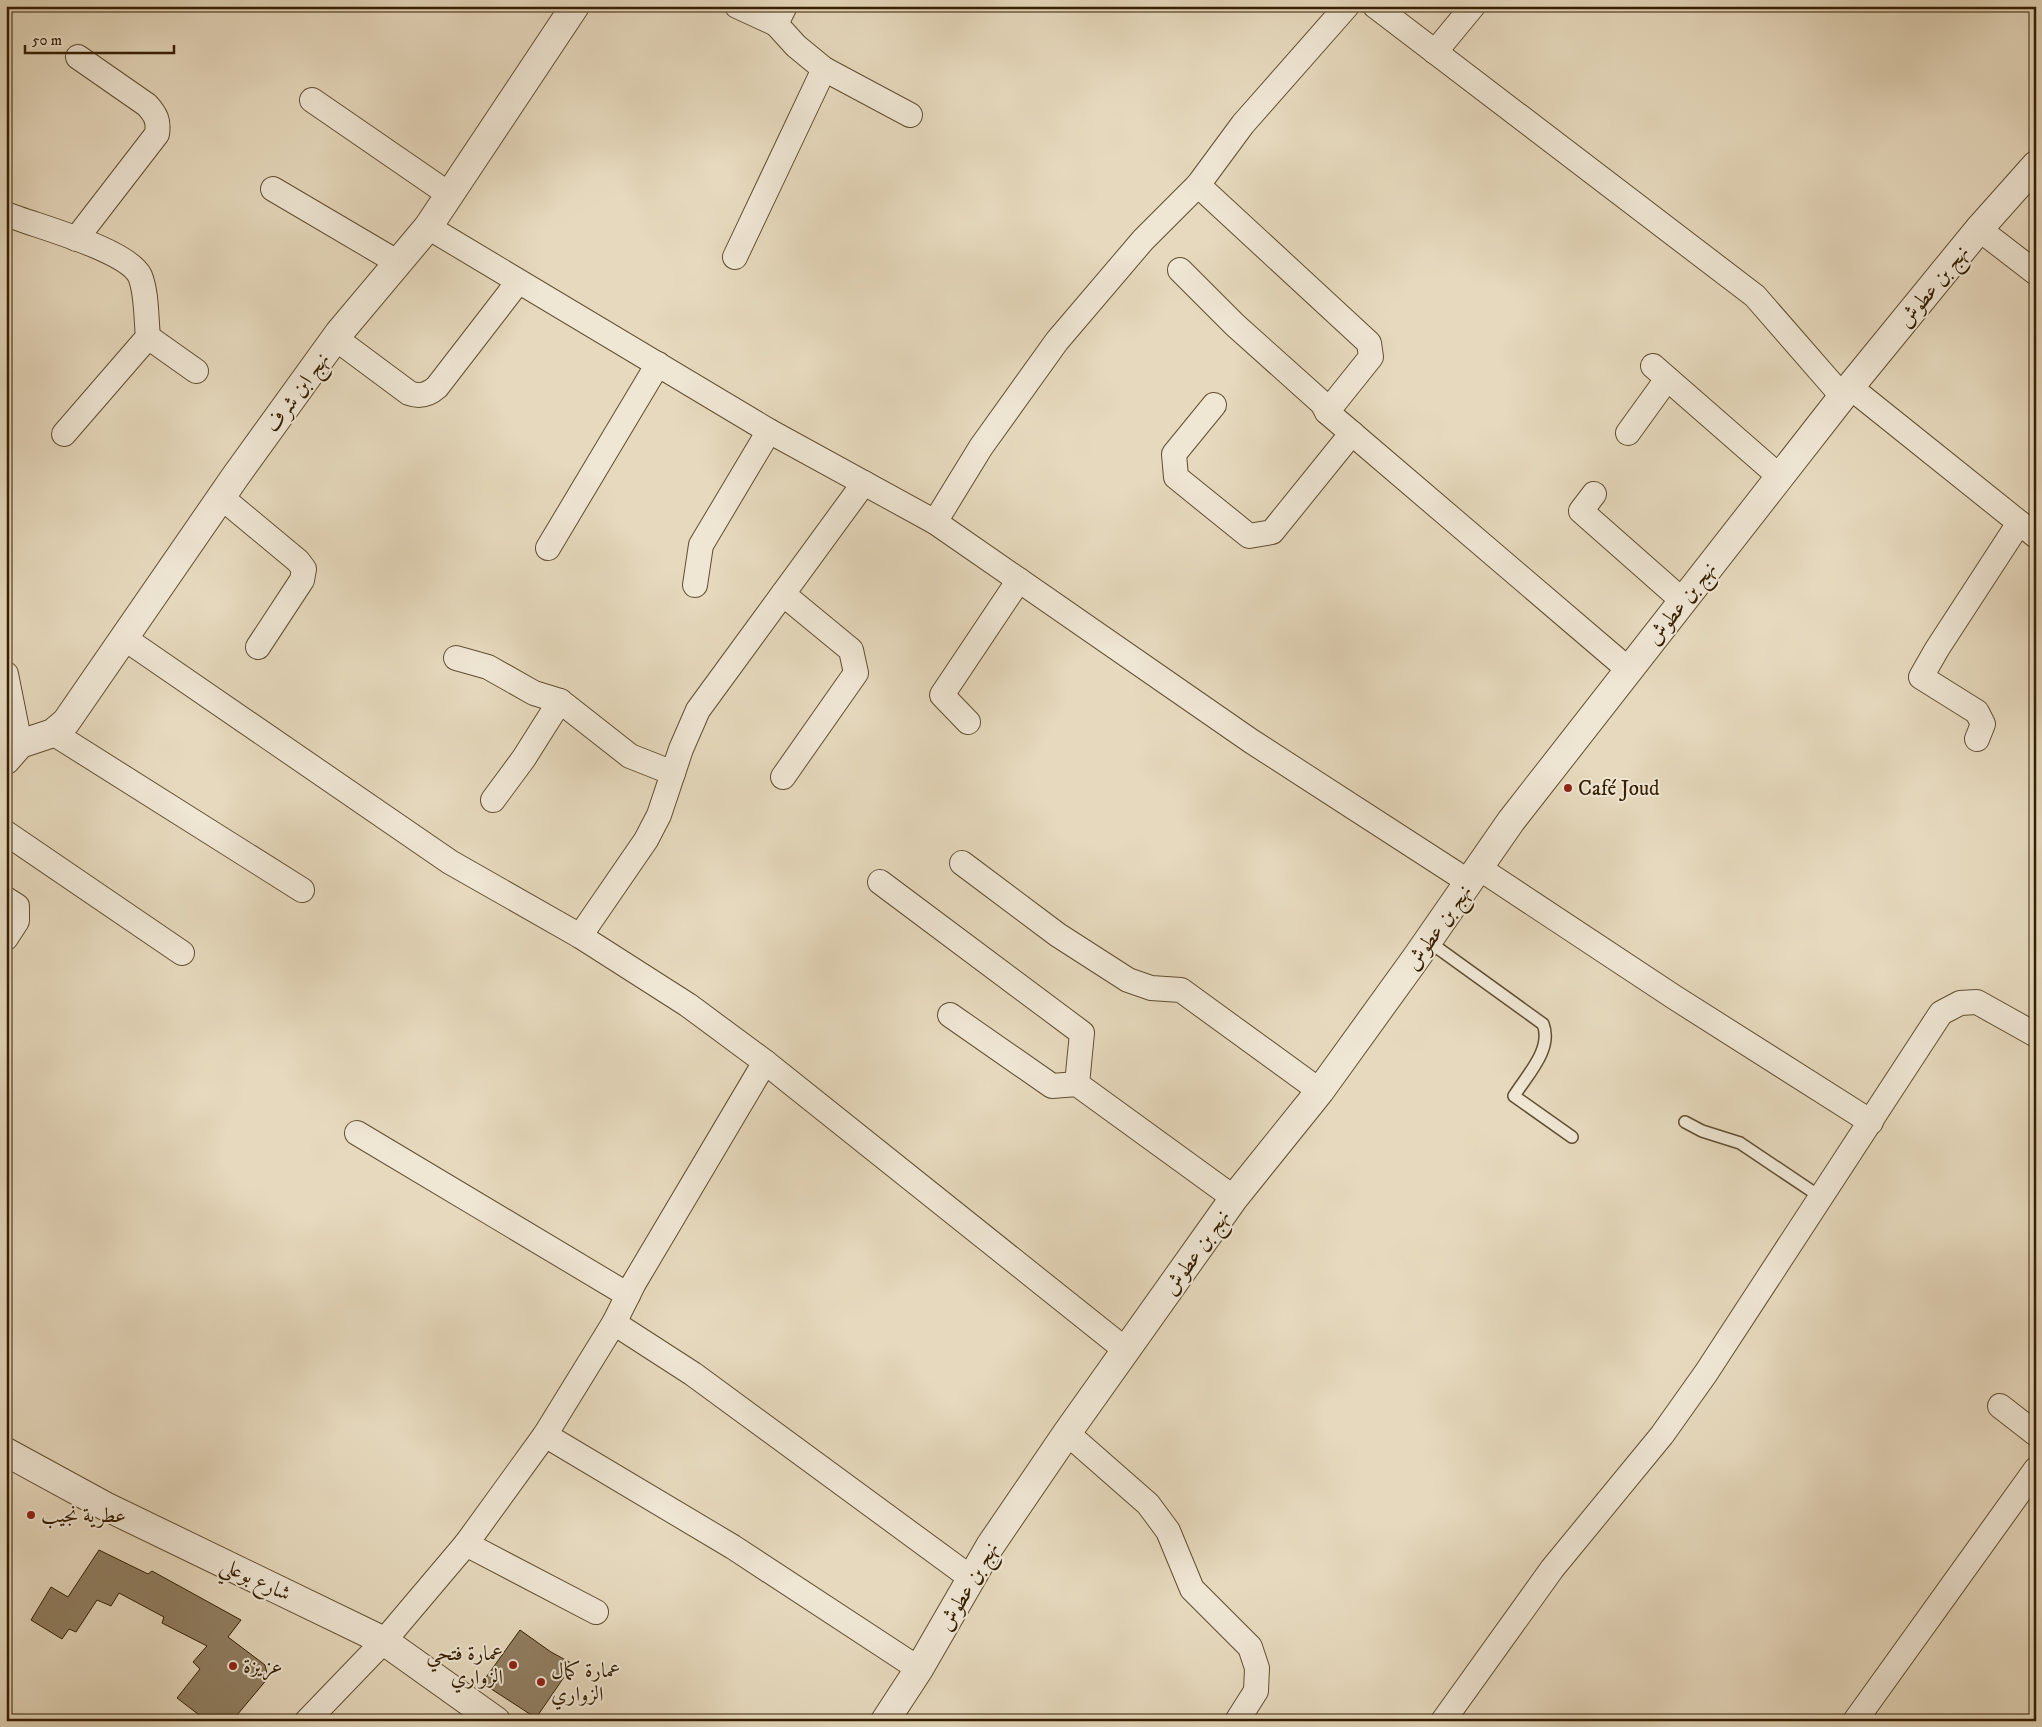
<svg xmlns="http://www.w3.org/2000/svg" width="2042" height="1727" viewBox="0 0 2042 1727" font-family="'IM FELL DW Pica',Amiri,serif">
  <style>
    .building { fill: #918063; stroke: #351f02 }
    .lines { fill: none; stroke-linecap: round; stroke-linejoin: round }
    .service-casing { stroke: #614e31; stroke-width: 14 }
    .minor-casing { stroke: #614e31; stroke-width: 26 }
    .tertiary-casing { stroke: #614e31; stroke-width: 30 }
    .service { stroke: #efe6d4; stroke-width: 11 }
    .minor { stroke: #efe6d4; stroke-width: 24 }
    .tertiary { stroke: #efe6d4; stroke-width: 28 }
    .poi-dot { fill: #8f2418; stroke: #efe6d4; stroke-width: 2 }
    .labels { text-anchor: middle; stroke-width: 4; stroke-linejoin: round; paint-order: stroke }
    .street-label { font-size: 21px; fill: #351f02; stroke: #efe6d4 }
    .poi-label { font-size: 21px; fill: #351f02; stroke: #efe6d4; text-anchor: start }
  </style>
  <rect width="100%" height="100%" fill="#e6d9bd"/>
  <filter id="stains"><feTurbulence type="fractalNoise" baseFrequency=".004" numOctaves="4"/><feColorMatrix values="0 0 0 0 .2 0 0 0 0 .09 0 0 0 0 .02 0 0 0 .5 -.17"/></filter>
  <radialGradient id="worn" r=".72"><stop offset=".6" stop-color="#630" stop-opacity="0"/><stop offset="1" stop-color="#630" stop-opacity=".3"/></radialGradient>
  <g class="building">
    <polygon points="99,1550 148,1574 152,1571 241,1620 228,1637 265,1665 268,1678 232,1721 207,1721 177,1698 200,1669 193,1662 207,1646 162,1623 164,1617 119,1593 111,1606 97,1600 76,1632 69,1629 62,1639 31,1620 51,1587 68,1597"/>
    <polygon points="520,1630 551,1652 573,1664 536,1718 482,1683"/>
  </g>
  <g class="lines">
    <g class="service-casing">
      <g id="service">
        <path d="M 1428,941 L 1543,1024 C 1553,1049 1527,1075 1514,1096 L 1572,1137"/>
        <polyline points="1685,1122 1702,1131 1740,1143 1822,1198"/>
      </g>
    </g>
    <g class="minor-casing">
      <g id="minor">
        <polyline points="737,6 776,24"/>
        <polyline points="785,6 776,24 796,46 824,69 910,115"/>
        <polyline points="1375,6 1755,296 1843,397"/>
        <polyline points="1435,52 1473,6"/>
        <polyline points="312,100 450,195"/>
        <polyline points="1198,185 1369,343 1371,357 1327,412 1629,670"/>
        <polyline points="273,189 397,262"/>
        <path d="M 6,214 C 35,226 127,249 140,276 C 147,293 146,319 148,337 L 64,434"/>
        <polyline points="428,227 769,431 935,522 1251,741 1469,882"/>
        <polyline points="1979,229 2036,273"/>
        <path d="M 76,239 L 157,134 C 159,121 156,115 147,105 L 78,57"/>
        <polyline points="735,257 824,69"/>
        <polyline points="1180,270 1235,325 1322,403 1327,412"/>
        <polyline points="148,337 196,371"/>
        <path d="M 335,338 L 409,393 C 420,397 428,395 437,387 L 518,282"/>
        <polyline points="1653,366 1780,477"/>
        <polyline points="1850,387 2036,536"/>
        <polyline points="1214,405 1174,454 1176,477 1249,536 1272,532 1352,433"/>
        <polyline points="1628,433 1667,379"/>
        <polyline points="1594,494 1581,511 1683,601"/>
        <polyline points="221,497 298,561 304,569 302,580 258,647"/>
        <polyline points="935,522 981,447 1057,341 1143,240 1198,185 1243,124 1347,6"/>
        <polyline points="548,548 658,364"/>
        <polyline points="695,585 701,545 769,431"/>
        <polyline points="124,638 450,862 580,936 688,1005 765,1062"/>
        <polyline points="456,658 488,667 534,693 560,701 630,756 673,773"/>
        <polyline points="6,674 20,744"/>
        <polyline points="968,722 942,695 1019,580"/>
        <polyline points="53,733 302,890"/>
        <polyline points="1977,739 1983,724 1977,712 1921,677 1937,649 2019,523"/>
        <polyline points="783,777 856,673 851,650 783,594"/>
        <polyline points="493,800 524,758 560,701"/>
        <polyline points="6,833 182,953"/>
        <polyline points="962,863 1058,935 1128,980 1151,988 1181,990 1320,1091"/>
        <polyline points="1479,868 1674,997 1871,1122"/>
        <polyline points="880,882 1082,1033 1077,1084"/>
        <polyline points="6,899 17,906 17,921 6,938"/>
        <polyline points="580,936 646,840 659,815 681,749 698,710 864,483"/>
        <polyline points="950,1015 1052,1086 1077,1084 1234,1198"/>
        <polyline points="357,1133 628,1295"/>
        <polyline points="614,1323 693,1374 971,1578"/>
        <polyline points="2000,1406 2036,1434"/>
        <polyline points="1067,1433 1148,1504 1168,1531 1192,1589 1250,1647 1257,1668 1256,1691 1237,1721"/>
        <polyline points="545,1435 733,1547 919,1669"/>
        <polyline points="466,1544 596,1612"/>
        <polyline points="307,1721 384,1641 466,1544 545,1435 614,1323 634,1283 765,1062 1127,1351"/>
        <polyline points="1443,1721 1552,1569 1662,1435 1706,1373 1941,1013 1960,1003 1977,1002 2036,1035"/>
        <polyline points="1855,1721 2036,1469"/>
      </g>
    </g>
    <g class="tertiary-casing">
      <g id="tertiary">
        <polyline points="6,760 20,744 53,733 66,722 235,477 339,333 428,227 575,6"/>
        <polyline points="6,1452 105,1506 384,1641 496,1721"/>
        <polyline points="885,1721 919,1669 990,1546 1067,1433 1234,1198 1320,1091 1416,958 1511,821 1850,387 1979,229 2036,165"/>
      </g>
    </g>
    <use href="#service" class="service"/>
    <use href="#minor" class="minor"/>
    <use href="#tertiary" class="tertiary"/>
  </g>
  <g class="poi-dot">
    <circle cx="1568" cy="788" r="5"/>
    <circle cx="31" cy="1515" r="5"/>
    <circle cx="513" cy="1665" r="5"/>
    <circle cx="233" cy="1666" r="5"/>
    <circle cx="541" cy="1682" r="5"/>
  </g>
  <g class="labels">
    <g class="street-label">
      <text transform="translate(1933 286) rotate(-51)" y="7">نهج بن عطوش</text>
      <text transform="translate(297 392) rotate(-54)" y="7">نهج ابن شرف</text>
      <text transform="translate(1681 603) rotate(-52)" y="7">نهج بن عطوش</text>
      <text transform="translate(1438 927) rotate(-55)" y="7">نهج بن عطوش</text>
      <text transform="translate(1196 1252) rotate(-55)" y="7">نهج بن عطوش</text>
      <text transform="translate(256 1579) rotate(25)" y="7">شارع بوعلي</text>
      <text transform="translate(968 1586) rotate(-60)" y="7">نهج بن عطوش</text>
    </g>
    <g class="poi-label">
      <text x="1578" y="795">Café Joud</text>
      <text x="41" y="1522">عطرية نجيب</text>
      <text x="503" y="1660" text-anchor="end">عمارة فتحي<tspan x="503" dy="24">الزواري</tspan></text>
      <text x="243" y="1673">عزيزة</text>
      <text x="551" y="1677">عمارة كمال<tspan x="551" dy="24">الزواري</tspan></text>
    </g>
  </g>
  <rect width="2042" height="1727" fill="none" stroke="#e6d9bd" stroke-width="25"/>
  <rect x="8" y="8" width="2027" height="1712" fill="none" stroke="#351f02" stroke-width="2.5"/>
  <rect x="12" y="12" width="2017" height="1702" fill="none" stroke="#351f02"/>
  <path d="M25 45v8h149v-8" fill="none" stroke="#351f02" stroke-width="2.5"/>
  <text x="32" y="45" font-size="15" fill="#351f02" stroke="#efe6d4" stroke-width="4" paint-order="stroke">50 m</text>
  <rect width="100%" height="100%" filter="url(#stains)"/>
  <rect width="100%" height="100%" fill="url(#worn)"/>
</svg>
